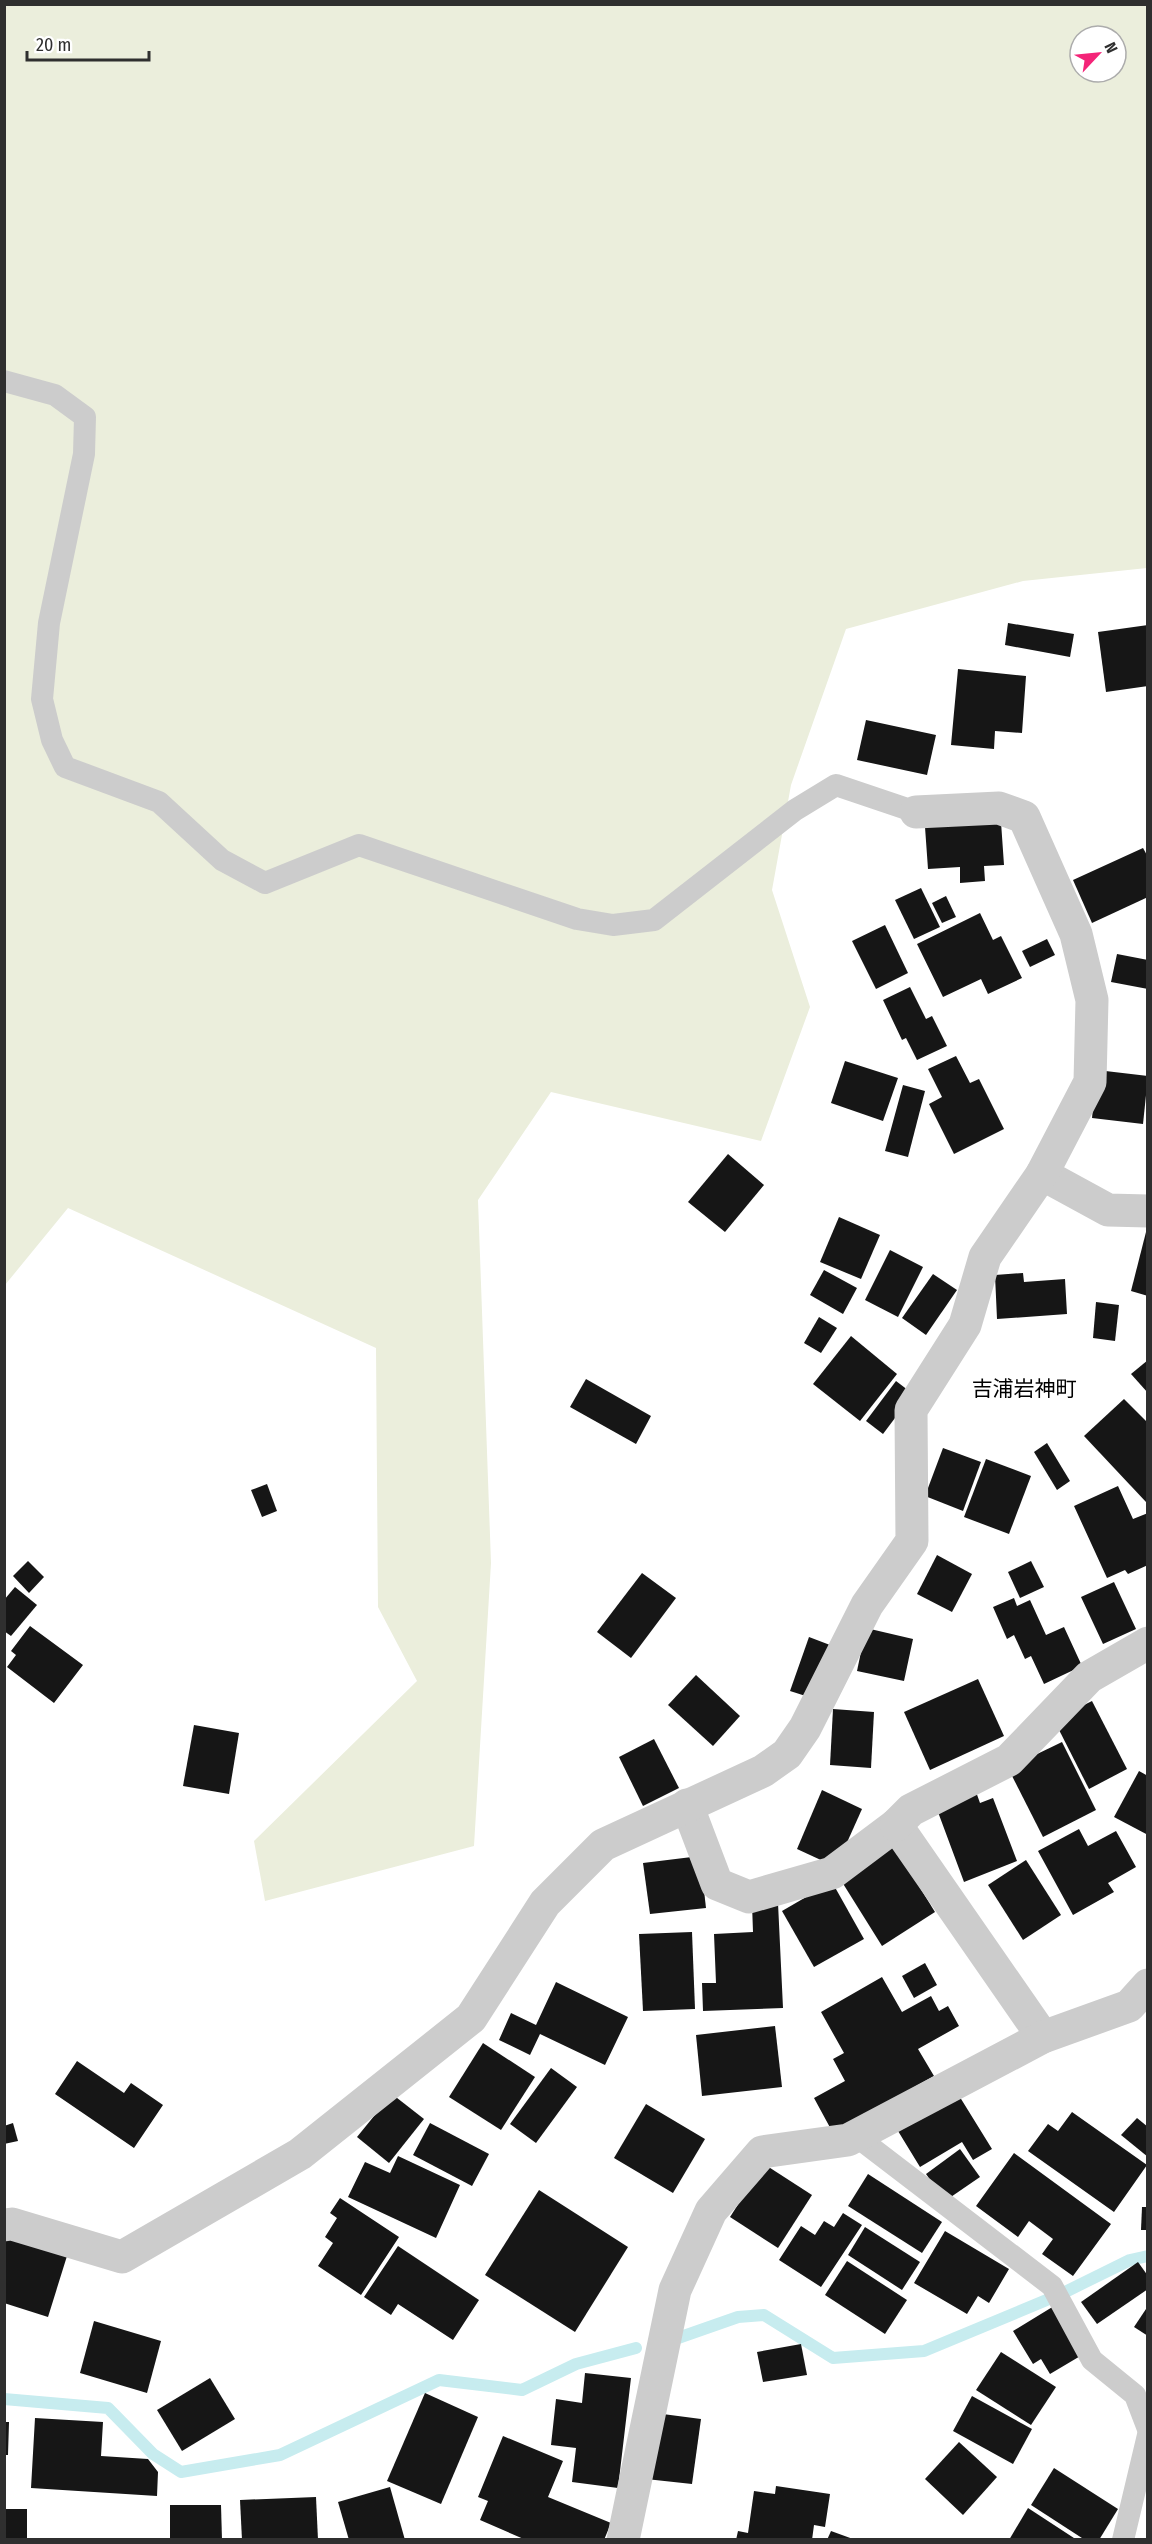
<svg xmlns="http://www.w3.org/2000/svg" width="1152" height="2544" viewBox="0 0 1152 2544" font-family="'Fira Sans Condensed','Noto Sans JP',sans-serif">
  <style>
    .green { fill: #ebeedc; fill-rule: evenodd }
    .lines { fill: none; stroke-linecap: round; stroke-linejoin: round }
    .stream { stroke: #c7ecef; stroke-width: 12 }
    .building { fill: #161616 }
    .service { stroke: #ccc; stroke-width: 22 }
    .minor { stroke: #ccc; stroke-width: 33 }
    .labels { text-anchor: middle; stroke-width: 6; stroke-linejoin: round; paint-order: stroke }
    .neighbourhood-label { font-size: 21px; fill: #000; stroke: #fff }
  </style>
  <rect width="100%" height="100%" fill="#fff"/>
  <path class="green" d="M 5,5 L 1147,5 L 1147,568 L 1023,581 L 846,629 L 791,785 L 772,890 L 810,1007 L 761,1141 L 551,1092 L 478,1200 L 491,1563 L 474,1846 L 265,1901 L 254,1841 L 417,1681 L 378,1607 L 376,1348 L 68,1208 L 5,1285 ZM 1080,36 L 1116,36 L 1116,72 L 1080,72 Z"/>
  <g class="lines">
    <g class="stream">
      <polyline points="678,2338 738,2317 764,2315 833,2358 924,2351 1061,2294 1130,2260 1148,2256"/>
      <polyline points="4,2399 108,2408 153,2454 181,2472 280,2455 439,2380 522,2390 576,2364 636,2348"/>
    </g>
  </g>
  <g class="building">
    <polygon points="1008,623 1074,634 1070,657 1005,645"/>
    <polygon points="1148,625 1148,686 1106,692 1098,632"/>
    <polygon points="958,669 1026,676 1022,733 995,731 994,749 951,745"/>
    <polygon points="866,720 936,735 927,775 857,760"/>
    <polygon points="1001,822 1004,865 984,866 985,881 960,883 960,867 928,869 925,827"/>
    <polygon points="1143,848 1148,857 1148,897 1092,923 1073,880"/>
    <polygon points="921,888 940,927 914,939 895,900"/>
    <polygon points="946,896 956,917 942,923 932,903"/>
    <polygon points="980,913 993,940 1001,936 1022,978 988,994 981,979 943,997 917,944"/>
    <polygon points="885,925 908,973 876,989 852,941"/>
    <polygon points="1047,939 1055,955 1030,967 1022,951"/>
    <polygon points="1117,954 1148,960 1148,989 1111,982"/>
    <polygon points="910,987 926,1019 932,1016 947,1046 917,1060 906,1038 902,1040 883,1000"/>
    <polygon points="956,1056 970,1083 979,1079 1004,1129 954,1154 929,1104 942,1097 928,1069"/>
    <polygon points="845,1061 898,1078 883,1121 831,1103"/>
    <polygon points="1097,1070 1148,1076 1143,1124 1092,1118"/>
    <polygon points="903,1085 925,1091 908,1157 885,1151"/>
    <polygon points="728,1154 764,1185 725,1232 688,1202"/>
    <polygon points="839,1217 880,1235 861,1279 820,1262"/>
    <polygon points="1146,1232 1148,1232 1148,1296 1131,1291"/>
    <polygon points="890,1250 923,1267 898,1317 865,1300"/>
    <polygon points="824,1270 857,1288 843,1314 810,1295"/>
    <polygon points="1023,1273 1024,1282 1065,1279 1067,1314 997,1319 995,1275"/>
    <polygon points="933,1274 957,1290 926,1335 902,1318"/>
    <polygon points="1096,1302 1119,1305 1115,1341 1093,1338"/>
    <polygon points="819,1317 837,1328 821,1353 804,1343"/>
    <polygon points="851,1336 897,1374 860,1421 813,1384"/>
    <polygon points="1148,1360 1148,1393 1131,1374"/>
    <polygon points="586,1379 651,1416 636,1444 570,1407"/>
    <polygon points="896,1381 913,1394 883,1434 866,1421"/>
    <polygon points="1124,1399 1148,1423 1146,1502 1084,1436"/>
    <polygon points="1047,1443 1070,1481 1057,1490 1034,1452"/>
    <polygon points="943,1448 981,1462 963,1511 925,1496"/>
    <polygon points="986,1459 1031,1476 1009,1534 964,1517"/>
    <polygon points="267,1484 277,1511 262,1517 251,1490"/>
    <polygon points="1118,1486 1133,1519 1148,1513 1148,1565 1128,1574 1125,1570 1107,1578 1074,1506"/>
    <polygon points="937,1555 972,1574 952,1612 917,1594"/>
    <polygon points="28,1561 44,1577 29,1593 13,1576"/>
    <polygon points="1031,1561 1044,1587 1020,1598 1008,1572"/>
    <polygon points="642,1573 676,1598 631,1658 597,1632"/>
    <polygon points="1114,1582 1136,1629 1103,1644 1081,1597"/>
    <polygon points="15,1587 37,1605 11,1636 4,1631 4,1600"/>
    <polygon points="1014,1598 1017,1606 1030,1600 1046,1635 1064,1627 1082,1666 1044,1684 1031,1656 1025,1659 1014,1635 1007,1639 993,1607"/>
    <polygon points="30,1626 83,1665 54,1703 7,1667 16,1655 11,1651"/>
    <polygon points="866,1628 913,1639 904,1681 857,1671"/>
    <polygon points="809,1637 830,1645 812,1698 790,1691"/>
    <polygon points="696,1675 740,1716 713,1746 668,1705"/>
    <polygon points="978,1679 1004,1736 930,1770 904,1712"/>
    <polygon points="1092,1701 1127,1769 1089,1789 1054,1720"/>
    <polygon points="833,1709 874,1712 871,1768 830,1765"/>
    <polygon points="194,1725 239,1733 229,1794 183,1786"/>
    <polygon points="654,1739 679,1788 643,1806 619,1757"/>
    <polygon points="1062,1742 1096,1810 1043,1837 1008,1768"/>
    <polygon points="1139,1771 1148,1776 1148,1835 1114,1817"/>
    <polygon points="975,1789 980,1803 993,1798 1017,1861 964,1882 935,1804"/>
    <polygon points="822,1790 862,1809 836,1867 797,1849"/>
    <polygon points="1079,1829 1088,1846 1116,1831 1136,1867 1108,1883 1114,1892 1073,1915 1038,1851"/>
    <polygon points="891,1841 935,1912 882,1946 837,1874"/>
    <polygon points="700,1856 706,1908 650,1914 643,1863"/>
    <polygon points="1026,1860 1061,1915 1023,1940 988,1885"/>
    <polygon points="832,1882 864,1939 814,1967 782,1911"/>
    <polygon points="778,1903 783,2008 703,2011 702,1983 716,1983 714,1934 753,1932 752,1904"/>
    <polygon points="692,1932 695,2009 643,2011 639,1934"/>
    <polygon points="925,1963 937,1985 914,1998 902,1976"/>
    <polygon points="882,1977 902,2012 931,1996 939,2011 948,2006 959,2026 918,2049 934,2076 833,2133 814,2098 845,2081 833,2059 844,2053 821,2012"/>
    <polygon points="556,1982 628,2017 605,2065 540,2034 530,2055 499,2040 511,2013 536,2025"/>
    <polygon points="775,2026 782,2087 702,2096 696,2035"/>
    <polygon points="483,2043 535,2077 501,2130 449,2097"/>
    <polygon points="77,2061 124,2093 131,2083 163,2105 134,2148 55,2094"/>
    <polygon points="551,2068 577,2087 536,2143 510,2124"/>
    <polygon points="392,2094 424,2119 389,2163 357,2137"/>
    <polygon points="958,2094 992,2149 973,2160 962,2142 920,2167 898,2131"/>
    <polygon points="646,2104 705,2139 673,2193 614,2158"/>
    <polygon points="1072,2112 1147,2165 1114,2212 1028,2151 1048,2124 1058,2131"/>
    <polygon points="1137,2118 1148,2127 1148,2157 1121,2135"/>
    <polygon points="13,2123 18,2141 4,2144 4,2126"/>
    <polygon points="430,2123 489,2154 472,2186 413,2155"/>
    <polygon points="960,2149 980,2177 945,2201 926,2174"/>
    <polygon points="1014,2153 1111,2224 1073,2276 1042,2254 1053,2239 1029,2221 1018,2237 976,2206"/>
    <polygon points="398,2156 460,2185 436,2238 348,2197 365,2162 390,2173"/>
    <polygon points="764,2164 812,2195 778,2248 730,2217"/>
    <polygon points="868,2174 942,2222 922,2253 848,2206"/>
    <polygon points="539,2190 628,2247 575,2332 485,2275"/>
    <polygon points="340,2198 399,2237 361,2295 318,2266 333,2243 325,2237 337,2218 330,2213"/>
    <polygon points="1142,2207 1148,2207 1148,2230 1141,2230"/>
    <polygon points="843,2213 862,2225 821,2287 779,2260 801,2226 815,2235 824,2221 834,2227"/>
    <polygon points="865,2227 920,2262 902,2290 848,2255"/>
    <polygon points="945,2231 1009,2269 989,2303 978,2296 967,2314 914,2283"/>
    <polygon points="4,2236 67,2256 48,2317 4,2303"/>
    <polygon points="398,2246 479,2300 453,2340 398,2304 391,2315 364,2297"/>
    <polygon points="847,2261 907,2300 885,2334 825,2295"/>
    <polygon points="1138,2262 1148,2276 1148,2289 1097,2324 1081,2302"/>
    <polygon points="1054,2306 1082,2355 1050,2374 1041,2359 1033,2364 1013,2331"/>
    <polygon points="1148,2306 1148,2336 1134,2327"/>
    <polygon points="94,2321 161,2341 147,2393 80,2373"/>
    <polygon points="801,2344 807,2375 763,2382 757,2352"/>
    <polygon points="1001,2352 1056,2387 1031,2425 976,2390"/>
    <polygon points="585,2373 631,2378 618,2488 572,2482 576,2448 551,2445 556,2399 582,2403"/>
    <polygon points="210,2378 235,2419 182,2451 157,2410"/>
    <polygon points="425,2393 478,2417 441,2504 387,2481"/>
    <polygon points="972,2396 1032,2429 1013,2464 953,2431"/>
    <polygon points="655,2413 701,2419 692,2484 646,2479"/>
    <polygon points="35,2418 103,2422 101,2456 148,2459 158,2472 157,2496 31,2488"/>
    <polygon points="4,2422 9,2422 8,2455 4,2455"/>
    <polygon points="503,2436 563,2461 548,2497 611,2523 604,2540 526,2540 480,2520 488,2501 478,2497"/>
    <polygon points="959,2442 997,2477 963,2515 925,2479"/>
    <polygon points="1054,2468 1118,2509 1099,2540 1085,2540 1031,2505"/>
    <polygon points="776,2486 830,2494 825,2527 814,2525 812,2540 736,2540 738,2531 748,2533 754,2491 775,2494"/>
    <polygon points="390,2487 405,2540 349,2540 338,2502"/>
    <polygon points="316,2497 318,2540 242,2540 240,2500"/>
    <polygon points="170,2505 221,2505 222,2540 170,2540"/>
    <polygon points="1028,2508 1077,2540 1009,2540"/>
    <polygon points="4,2509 27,2509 27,2539 4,2538"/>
    <polygon points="831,2531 853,2539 853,2540 827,2540"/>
  </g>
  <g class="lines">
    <g class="service">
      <polyline points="4,381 55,395 85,417 84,454 49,623 42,699 52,740 65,767 159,802 222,860 265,883 359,845 577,919 613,925 654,920 795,810 836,785 916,812"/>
      <polyline points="856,2136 1052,2286 1092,2360 1135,2395 1148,2429"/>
      <polyline points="1123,2540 1148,2435"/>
    </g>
    <g class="minor">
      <polyline points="1042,1174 1108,1210 1148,1211"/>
      <polyline points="687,1805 717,1884 749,1897 832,1873 896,1825 1043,2037"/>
      <polyline points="896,1825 911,1810 1009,1760 1089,1677 1148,1643"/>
      <polyline points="4,2225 12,2224 122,2257 300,2154 471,2018 545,1903 603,1845 763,1771 787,1754 805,1728 867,1605 912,1541 911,1410 965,1325 985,1257 1042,1174 1090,1082 1092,1000 1076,934 1024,817 999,808 916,812"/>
      <polyline points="623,2540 675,2290 711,2211 762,2152 848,2140 1043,2037 1129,2006 1148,1985"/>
    </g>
  </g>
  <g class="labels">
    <g class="neighbourhood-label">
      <text x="1024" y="1396">吉浦岩神町</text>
    </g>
  </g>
  <rect width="1152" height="2544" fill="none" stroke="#2f2f2f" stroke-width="12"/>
  <g transform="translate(1098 54) rotate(64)"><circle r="28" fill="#ffffff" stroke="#acacac" stroke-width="1.5"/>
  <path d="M0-4.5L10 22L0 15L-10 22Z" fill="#f42478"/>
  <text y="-9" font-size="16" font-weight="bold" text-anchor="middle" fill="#2f2f2f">N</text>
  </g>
  <path d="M27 51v9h122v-9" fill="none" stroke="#2f2f2f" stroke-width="3"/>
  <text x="36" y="51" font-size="18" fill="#2f2f2f" stroke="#ffffff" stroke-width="4.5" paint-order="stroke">20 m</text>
</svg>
